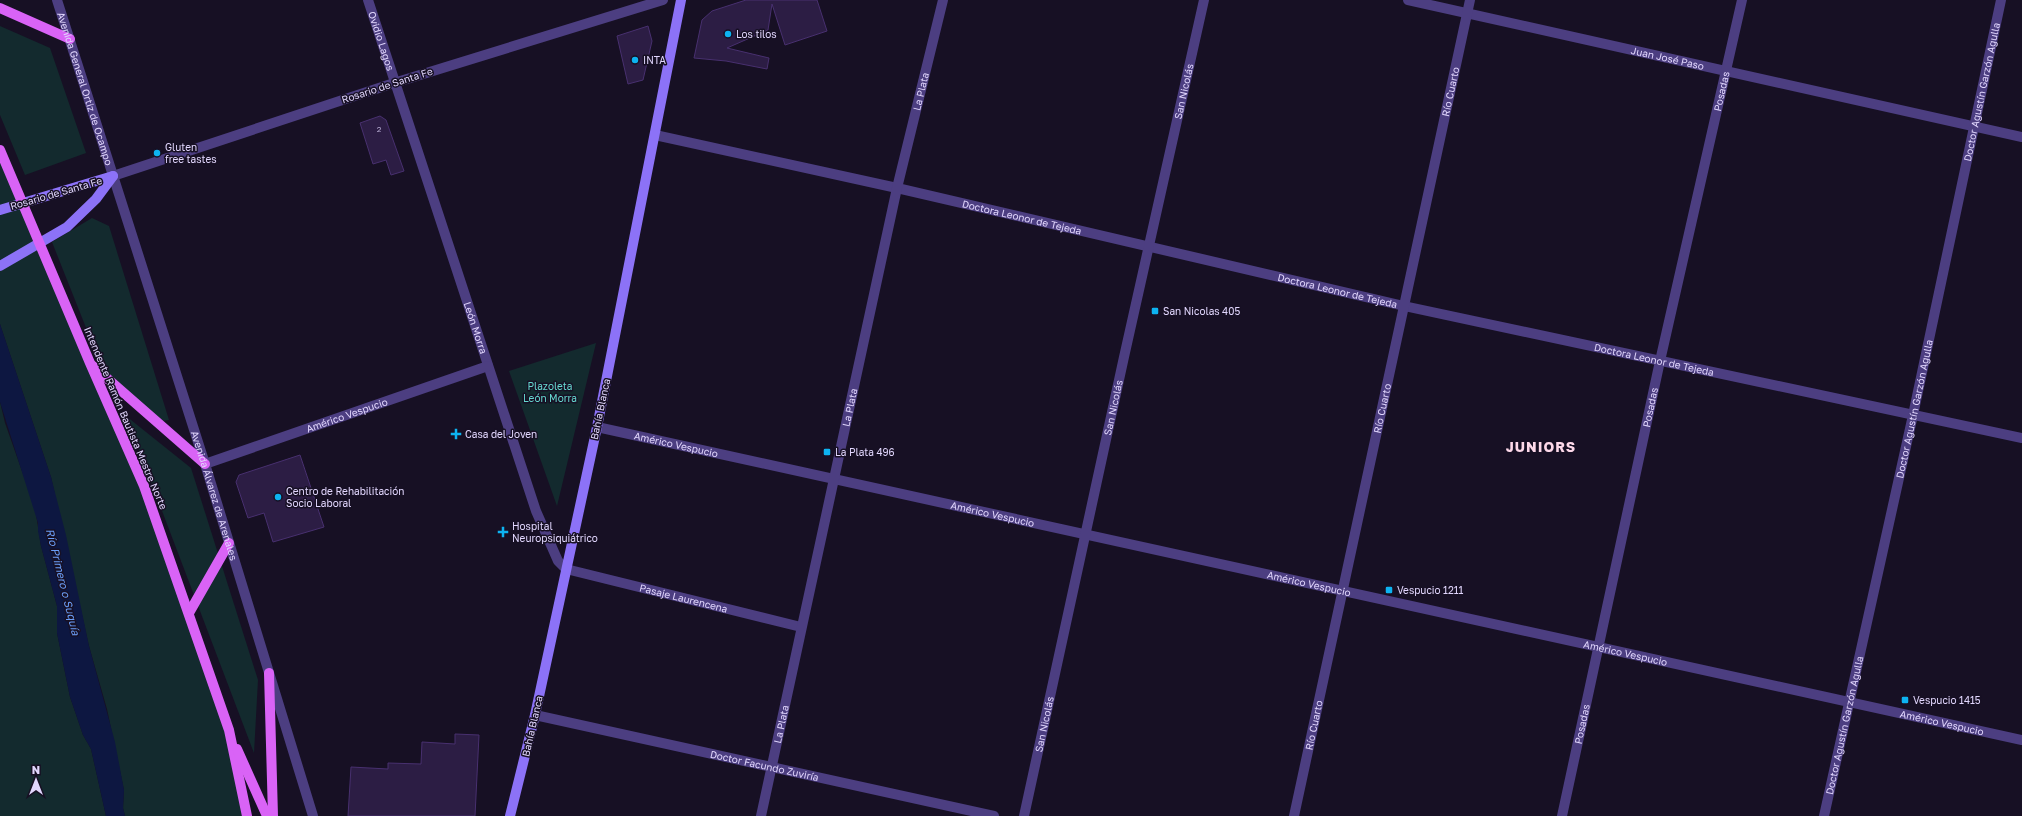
<svg xmlns="http://www.w3.org/2000/svg" width="2022" height="816" viewBox="0 0 2022 816" font-family="'Golos Text',sans-serif">
  <style>
    .green { fill: #132a2e }
    .water { fill: #0d1741 }
    .building { fill: #2c1d44; stroke: #48306f }
    .lines { fill: none; stroke-linecap: round; stroke-linejoin: round }
    .street { stroke: #4c3e81; stroke-width: 10 }
    .secondary { stroke: #8c72f7; stroke-width: 10 }
    .primary { stroke: #d963f6; stroke-width: 10 }
    .poi-dot { fill: #0db3f1; stroke: #171024; stroke-width: 1.5 }
    .labels { text-anchor: middle; stroke-width: 3; stroke-linejoin: round; paint-order: stroke }
    .number-label { font-size: 8px; fill: #b4a8cf }
    .poi-label { font-size: 10px; fill: #e1d6fd; stroke: #171024; text-anchor: start }
    .street-label { font-size: 10px; fill: #e1d6fd; stroke: #171024 }
    .park-label { font-size: 10px; fill: #65d9d0; stroke: #171024 }
    .water-label { font-size: 11px; font-style: italic; fill: #6a9df7; stroke: #171024 }
    .district-label { font-size: 14px; font-weight: bold; letter-spacing: 1px; fill: #fdd8e9; stroke: #171024 }
  </style>
  <rect width="100%" height="100%" fill="#171024"/>
  <g class="green">
    <polygon points="0,26 50,48 86,153 25,175 0,115"/>
    <polygon points="0,150 144,486 229,730 247,816 125,816 123,808 124,790 107,709 89,646 51,477 0,324"/>
    <polygon points="92,218 109,226 169,420 156,422 106,378 52,242"/>
    <polygon points="596,343 557,506 509,371"/>
    <polygon points="0,402 5,423 35,508 41,546 57,606 57,633 70,697 83,735 91,749 106,816 0,816"/>
    <polygon points="126,416 191,468 258,680 254,753"/>
  </g>
  <polygon class="water" points="0,324 51,477 66,535 89,646 115,742 124,790 123,808 125,816 106,816 91,749 83,735 70,697 57,633 57,606 41,546 38,531 38,523 0,402"/>
  <g class="building">
    <polygon points="746,0 817,0 827,31 785,45 772,4 768,30 727,48 769,58 767,69 726,61 694,58 702,20 712,11"/>
    <polygon points="648,26 652,41 643,80 628,84 617,36"/>
    <polygon points="380,116 386,120 404,171 391,175 386,160 373,164 360,123"/>
    <polygon points="300,455 324,527 273,542 264,513 248,518 236,482 239,475"/>
    <polygon points="455,734 479,735 475,816 348,816 351,767 388,769 388,763 421,764 422,742 455,744"/>
  </g>
  <g class="lines">
    <g class="street">
      <path id="s1" d="M 57,0 L 205,464 L 313,816"/>
      <path id="s2" d="M 368,0 L 536,511 L 558,561 L 566,569 L 801,627"/>
      <path id="s3" d="M 1408,0 L 2022,137"/>
      <path id="s4" d="M 655,135 L 897,188 L 1404,306 L 2022,438"/>
      <polyline points="113,176 394,83 663,0"/>
      <path id="s5" d="M 597,427 L 2022,740"/>
      <path id="s6" d="M 205,464 L 488,366"/>
      <path id="s7" d="M 535,715 L 994,816"/>
      <path id="s8" d="M 761,816 L 897,188 L 943,0"/>
      <path id="s9" d="M 1024,816 L 1124,357 L 1204,0"/>
      <path id="s10" d="M 1294,816 L 1470,0"/>
      <path id="s11" d="M 1562,816 L 1660,361 L 1742,0"/>
      <path id="s12" d="M 1824,816 L 1913,415 L 2001,0"/>
    </g>
    <g class="secondary">
      <polyline points="0,210 113,176"/>
      <polyline points="0,266 67,227 96,199 113,176"/>
      <polyline points="510,816 535,715 597,427 681,0"/>
    </g>
    <g class="primary">
      <polyline points="0,8 70,39"/>
      <polyline points="0,150 90,363 144,486 229,730 247,816"/>
      <polyline points="93,366 205,464"/>
      <polyline points="189,613 229,543"/>
      <polyline points="269,673 273,816"/>
      <polyline points="237,749 267,816"/>
    </g>
  </g>
  <g class="poi-dot">
    <circle cx="728" cy="34" r="4"/>
    <circle cx="635" cy="60" r="4"/>
    <circle cx="157" cy="153" r="4"/>
    <rect x="1151" y="307" width="8" height="8" rx="2"/>
    <path d="M454 428h4v4h4v4h-4v4h-4v-4h-4v-4h4z"/>
    <rect x="823" y="448" width="8" height="8" rx="2"/>
    <circle cx="278" cy="497" r="4"/>
    <path d="M501 526h4v4h4v4h-4v4h-4v-4h-4v-4h4z"/>
    <rect x="1385" y="586" width="8" height="8" rx="2"/>
    <rect x="1901" y="696" width="8" height="8" rx="2"/>
  </g>
  <g class="labels">
    <g class="number-label">
      <text x="379" y="132">2</text>
    </g>
    <g class="poi-label">
      <text x="736" y="38">Los tilos</text>
      <text x="643" y="64">INTA</text>
      <text x="165" y="151">Gluten<tspan x="165" dy="12">free tastes</tspan></text>
      <text x="1163" y="315">San Nicolas 405</text>
      <text x="465" y="438">Casa del Joven</text>
      <text x="835" y="456">La Plata 496</text>
      <text x="286" y="495">Centro de Rehabilitación<tspan x="286" dy="12">Socio Laboral</tspan></text>
      <text x="512" y="530">Hospital<tspan x="512" dy="12">Neuropsiquiátrico</tspan></text>
      <text x="1397" y="594">Vespucio 1211</text>
      <text x="1913" y="704">Vespucio 1415</text>
    </g>
    <g class="street-label">
      <text dy="4" stroke="none"><textPath href="#s2" startOffset="43">Ovidio Lagos</textPath></text>
      <text dy="4" stroke="none"><textPath href="#s3" startOffset="266">Juan José Paso</textPath></text>
      <text transform="translate(387 85) rotate(-18)" y="4">Rosario de Santa Fe</text>
      <text dy="4" stroke="none"><textPath href="#s1" startOffset="93">Avenida General Ortiz de Ocampo</textPath></text>
      <text dy="4" stroke="none"><textPath href="#s8" startOffset="742">La Plata</textPath></text>
      <text dy="4" stroke="none"><textPath href="#s10" startOffset="741">Río Cuarto</textPath></text>
      <text dy="4" stroke="none"><textPath href="#s12" startOffset="741">Doctor Agustín Garzón Agulla</textPath></text>
      <text dy="4" stroke="none"><textPath href="#s9" startOffset="742">San Nicolás</textPath></text>
      <text dy="4" stroke="none"><textPath href="#s11" startOffset="742">Posadas</textPath></text>
      <text transform="translate(56 193) rotate(-16)" y="4">Rosario de Santa Fe</text>
      <text dy="4" stroke="none"><textPath href="#s4" startOffset="376">Doctora Leonor de Tejeda</textPath></text>
      <text dy="4" stroke="none"><textPath href="#s4" startOffset="700">Doctora Leonor de Tejeda</textPath></text>
      <text dy="4" stroke="none"><textPath href="#s2" startOffset="345">León Morra</textPath></text>
      <text dy="4" stroke="none"><textPath href="#s4" startOffset="1024">Doctora Leonor de Tejeda</textPath></text>
      <text dy="4" stroke="none"><textPath href="#s8" startOffset="418">La Plata</textPath></text>
      <text dy="4" stroke="none"><textPath href="#s9" startOffset="418">San Nicolás</textPath></text>
      <text dy="4" stroke="none"><textPath href="#s10" startOffset="417">Río Cuarto</textPath></text>
      <text dy="4" stroke="none"><textPath href="#s11" startOffset="418">Posadas</textPath></text>
      <text dy="4" stroke="none"><textPath href="#s12" startOffset="417">Doctor Agustín Garzón Agulla</textPath></text>
      <text transform="translate(600 409) rotate(-78)" y="4">Bahía Blanca</text>
      <text dy="4" stroke="none"><textPath href="#s6" startOffset="150">Américo Vespucio</textPath></text>
      <text transform="translate(126 418) rotate(67)" y="4">Intendente Ramón Bautista Mestre Norte</text>
      <text dy="4" stroke="none"><textPath href="#s5" startOffset="81">Américo Vespucio</textPath></text>
      <text dy="4" stroke="none"><textPath href="#s1" startOffset="520">Avenida Álvarez de Arenales</textPath></text>
      <text dy="4" stroke="none"><textPath href="#s5" startOffset="405">Américo Vespucio</textPath></text>
      <text dy="4" stroke="none"><textPath href="#s5" startOffset="729">Américo Vespucio</textPath></text>
      <text dy="4" stroke="none"><textPath href="#s2" startOffset="725">Pasaje Laurencena</textPath></text>
      <text dy="4" stroke="none"><textPath href="#s5" startOffset="1053">Américo Vespucio</textPath></text>
      <text dy="4" stroke="none"><textPath href="#s5" startOffset="1377">Américo Vespucio</textPath></text>
      <text dy="4" stroke="none"><textPath href="#s8" startOffset="94">La Plata</textPath></text>
      <text dy="4" stroke="none"><textPath href="#s9" startOffset="94">San Nicolás</textPath></text>
      <text dy="4" stroke="none"><textPath href="#s11" startOffset="94">Posadas</textPath></text>
      <text dy="4" stroke="none"><textPath href="#s10" startOffset="93">Río Cuarto</textPath></text>
      <text dy="4" stroke="none"><textPath href="#s12" startOffset="93">Doctor Agustín Garzón Agulla</textPath></text>
      <text transform="translate(532 726) rotate(-77)" y="4">Bahía Blanca</text>
      <text dy="4" stroke="none"><textPath href="#s7" startOffset="235">Doctor Facundo Zuviría</textPath></text>
    </g>
    <g class="park-label">
      <text x="550" y="390">Plazoleta<tspan x="550" dy="12">León Morra</tspan></text>
    </g>
    <g class="water-label">
      <text transform="translate(63 582) rotate(76)" y="4">Río Primero o Suquía</text>
    </g>
    <g class="district-label">
      <text x="1541" y="452">JUNIORS</text>
    </g>
  </g>
  <g transform="translate(36 780)" stroke="#171024" stroke-width="3" paint-order="stroke">
  <path d="M0-3L7 15L0 10L-7 15Z" fill="#e1d6fd"/>
  <text y="-6" font-size="11" font-weight="bold" text-anchor="middle" fill="#e1d6fd">N</text>
  </g>
</svg>
